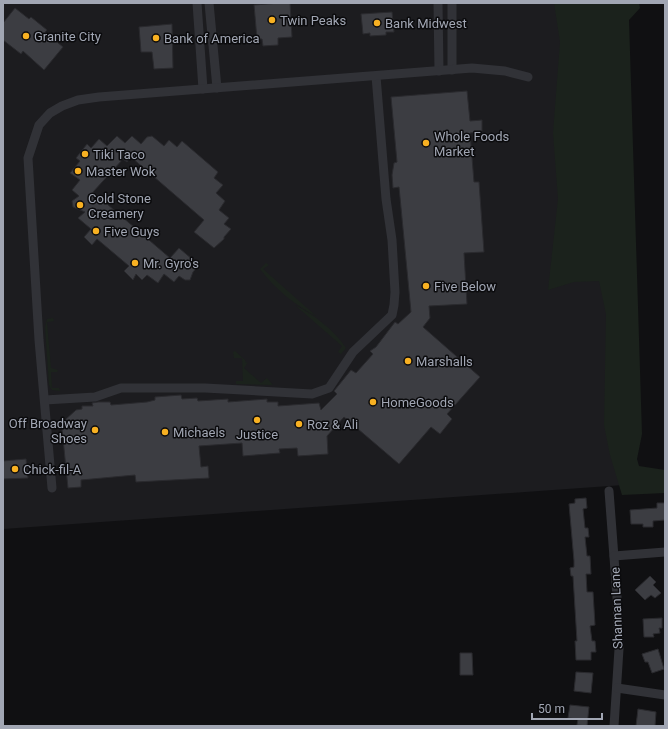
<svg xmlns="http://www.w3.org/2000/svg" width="668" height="729" viewBox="0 0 668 729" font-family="Roboto,sans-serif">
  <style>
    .built { fill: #1c1c1f }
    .green { fill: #1b221c }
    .building { fill: #3c3d42; stroke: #2a2a2e }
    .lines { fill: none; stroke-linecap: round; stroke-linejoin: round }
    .street { stroke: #313237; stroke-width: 9 }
    .poi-dot { fill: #f8b122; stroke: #0b0b0d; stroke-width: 1.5 }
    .labels { text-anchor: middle; stroke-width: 3; stroke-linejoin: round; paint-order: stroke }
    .poi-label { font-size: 13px; fill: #a1a6b3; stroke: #0b0b0d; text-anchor: start }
    .street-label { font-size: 13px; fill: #a1a6b3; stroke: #0b0b0d }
  </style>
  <rect width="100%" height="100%" fill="#101012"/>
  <polygon class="built" points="3,3 600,3 623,485 3,529"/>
  <g class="green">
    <polygon points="554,3 639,3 640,8 629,20 642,434 637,459 639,466 665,470 665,493 622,495 610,455 604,425 606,314 599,281 574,282 548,290 558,199 553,133 560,42"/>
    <path d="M 266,263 L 269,265 L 263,269 L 316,316 C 296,306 274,288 260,269 Z"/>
    <path d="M 295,305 C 313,314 334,330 346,348 L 341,354 L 338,352 L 342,346 Z"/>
    <polygon points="53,318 54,321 47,322 51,368 58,370 57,372 51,372 52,388 59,388 60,391 52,390 49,385 45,328 47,319"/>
    <polygon points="235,351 245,360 246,363 248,362 244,368 261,383 267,378 273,385 236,384 236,381 243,381 242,358 234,358 233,352"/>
  </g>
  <g class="building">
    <polygon points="280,3 290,3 292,37 278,38 278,45 263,46 262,39 257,39 254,5"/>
    <polygon points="15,8 29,19 31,17 47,30 45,32 63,47 44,70 23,51 21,54 3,40 3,23"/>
    <polygon points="392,12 394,32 386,32 386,35 370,36 370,33 363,34 361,14"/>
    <polygon points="172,24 173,68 154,69 152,52 141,52 139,27"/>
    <polygon points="467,91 470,121 482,120 482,131 470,133 474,182 479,182 484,252 464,253 467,304 429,306 430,318 423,327 480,377 447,414 452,419 440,434 431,427 399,464 344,417 327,436 328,454 298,456 297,448 279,449 280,453 243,456 242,443 199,446 201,467 208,466 209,478 136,482 135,475 81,480 81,487 68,488 62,429 66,428 65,420 76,410 82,409 82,406 93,406 92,403 98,402 110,402 111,405 147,402 155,400 155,397 181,395 182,399 197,398 198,401 228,399 228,402 267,399 267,402 278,402 278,406 319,403 321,410 337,394 334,391 351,370 356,373 373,354 370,351 376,347 395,322 398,324 411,312 399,187 393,188 392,175 394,163 397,162 391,97"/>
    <polygon points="117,136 125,143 132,136 141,144 147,137 152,136 164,146 169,140 177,147 182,141 218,172 214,178 223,185 216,193 225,201 219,210 229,218 224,224 231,229 224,237 224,239 214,248 194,232 204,220 131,157 127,162 123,159 93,192 170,258 179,248 199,265 193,272 190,280 185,280 179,276 174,282 164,274 158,283 147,275 142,280 136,274 133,280 124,271 129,266 97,239 92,245 84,237 91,229 78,218 85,212 73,207 72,201 79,196 72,190 80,180 70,173 80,161 76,158 87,144 91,148 99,139 107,146"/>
    <polygon points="26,459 28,478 3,479 3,461"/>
    <polygon points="586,498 587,508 583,509 585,528 588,528 589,537 585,537 587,556 590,556 591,574 586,574 587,592 593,592 595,625 590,626 592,641 595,641 596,652 591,652 591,660 576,660 575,641 577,641 573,576 571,576 570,568 574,567 574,561 569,504 575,503 575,499"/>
    <polygon points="657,503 665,503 665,520 653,521 653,527 643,527 643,524 631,524 630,510 657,508"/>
    <polygon points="650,576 656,582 653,585 661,593 655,598 651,595 645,600 635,590"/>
    <polygon points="662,618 662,628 659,628 660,633 653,634 654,637 644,637 643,619"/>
    <polygon points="658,649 664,669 652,673 648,662 645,662 642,654"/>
    <polygon points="460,653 472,653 473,675 460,675"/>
    <polygon points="576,672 593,673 591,693 574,691"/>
    <polygon points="570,705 589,707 587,726 577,725 578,719 568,718"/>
    <polygon points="638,709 656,712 655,726 636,726"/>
  </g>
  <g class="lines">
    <g class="street">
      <polyline points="197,3 203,89"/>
      <polyline points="209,3 217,88"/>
      <polyline points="438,3 439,71"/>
      <polyline points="452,70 452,3"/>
      <polyline points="45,400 95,397 121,388 205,388 312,394 329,388 353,352 392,315 394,305 395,292 392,240 386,199 376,76"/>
      <polyline points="52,488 39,340 28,158 39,125 50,113 62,106 78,100 99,97 472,68 505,71 528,77"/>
      <polyline points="609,491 617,597 619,649 614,726"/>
      <polyline points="614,556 665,552"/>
      <polyline points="617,688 665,695"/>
    </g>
  </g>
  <g class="poi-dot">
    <circle cx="272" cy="20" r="4"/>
    <circle cx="377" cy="23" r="4"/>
    <circle cx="26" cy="36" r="4"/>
    <circle cx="156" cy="38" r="4"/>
    <circle cx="426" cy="143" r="4"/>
    <circle cx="85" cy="154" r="4"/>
    <circle cx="78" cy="171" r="4"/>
    <circle cx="80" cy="205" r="4"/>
    <circle cx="96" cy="231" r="4"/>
    <circle cx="135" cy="263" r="4"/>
    <circle cx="426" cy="286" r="4"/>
    <circle cx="408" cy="361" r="4"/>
    <circle cx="373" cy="402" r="4"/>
    <circle cx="257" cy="420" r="4"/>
    <circle cx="299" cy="424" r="4"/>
    <circle cx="95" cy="430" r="4"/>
    <circle cx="165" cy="432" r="4"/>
    <circle cx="15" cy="469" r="4"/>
  </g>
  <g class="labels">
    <g class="poi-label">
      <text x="280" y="25">Twin Peaks</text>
      <text x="385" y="28">Bank Midwest</text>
      <text x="34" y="41">Granite City</text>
      <text x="164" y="43">Bank of America</text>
      <text x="434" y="141">Whole Foods<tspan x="434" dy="15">Market</tspan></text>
      <text x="93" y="159">Tiki Taco</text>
      <text x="86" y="176">Master Wok</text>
      <text x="88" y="203">Cold Stone<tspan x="88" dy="15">Creamery</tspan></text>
      <text x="104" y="236">Five Guys</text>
      <text x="143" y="268">Mr. Gyro's</text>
      <text x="434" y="291">Five Below</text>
      <text x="416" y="366">Marshalls</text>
      <text x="381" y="407">HomeGoods</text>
      <text x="87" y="428" text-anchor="end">Off Broadway<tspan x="87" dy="15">Shoes</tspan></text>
      <text x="307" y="429">Roz &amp; Ali</text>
      <text x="173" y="437">Michaels</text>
      <text x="257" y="439" text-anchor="middle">Justice</text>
      <text x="23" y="474">Chick-fil-A</text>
    </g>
    <g class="street-label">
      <text transform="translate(616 608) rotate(-92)" y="5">Shannan Lane</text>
    </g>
  </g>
  <rect width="668" height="729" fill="none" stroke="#a1a6b3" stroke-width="8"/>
  <path d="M532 713v6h70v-6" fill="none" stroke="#a1a6b3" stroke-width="2"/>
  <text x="538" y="713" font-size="12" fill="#a1a6b3" stroke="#0b0b0d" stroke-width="3" paint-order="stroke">50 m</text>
</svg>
